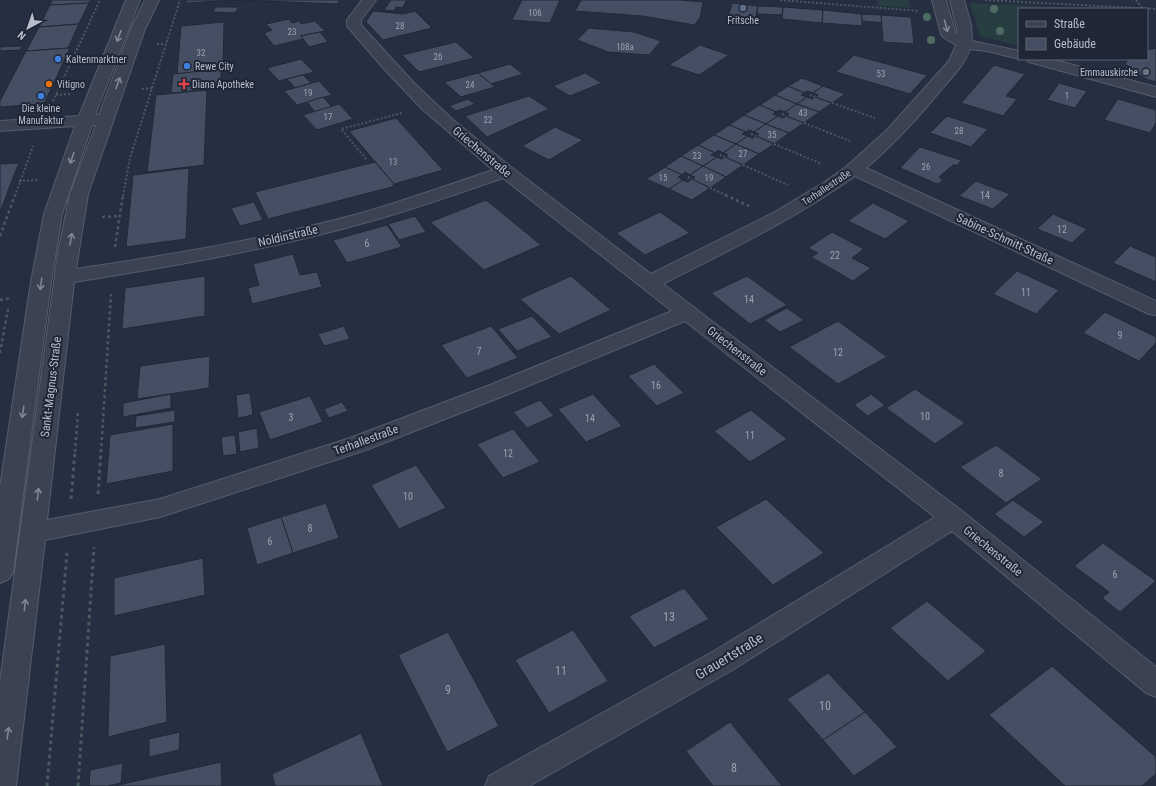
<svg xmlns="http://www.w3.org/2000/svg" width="1156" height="786" viewBox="0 0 1156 786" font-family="'Roboto Condensed',sans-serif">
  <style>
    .green { fill: #283d42 }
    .building { fill: #454f63; stroke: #212938 }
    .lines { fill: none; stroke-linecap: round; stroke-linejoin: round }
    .minor-casing { stroke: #555d6b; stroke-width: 2 }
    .path-far2 { stroke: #475a5f; stroke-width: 2; stroke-dasharray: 2 2; stroke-linecap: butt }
    .path-far1 { stroke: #475a5f; stroke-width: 2.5; stroke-dasharray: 3 3; stroke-linecap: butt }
    .path { stroke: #475a5f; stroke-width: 3; stroke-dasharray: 3.5 3.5; stroke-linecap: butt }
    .minor { fill: #3b4251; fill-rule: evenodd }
    .tree { fill: #4e6b63 }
    .oneway { stroke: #7f8694 }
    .service-dot { fill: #5c6f8a; stroke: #1f2736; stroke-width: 1.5 }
    .shop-dot { fill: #3f7fe0; stroke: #1f2736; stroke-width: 1.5 }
    .worship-dot { fill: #6b7280; stroke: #1f2736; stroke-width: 1.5 }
    .food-dot { fill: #e8710a; stroke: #1f2736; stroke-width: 1.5 }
    .health-dot { fill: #e0444e; stroke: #1f2736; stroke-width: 1.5 }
    .labels { text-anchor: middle; stroke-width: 4; stroke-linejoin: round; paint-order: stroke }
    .far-number-label { font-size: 9px; fill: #9aa2b1 }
    .far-poi-label { font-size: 10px; fill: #b7bdcb; stroke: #1f2736; text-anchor: start }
    .far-street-label { font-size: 10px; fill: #b7bdcb; stroke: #1f2736 }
    .number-label { font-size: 10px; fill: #9aa2b1 }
    .street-label { font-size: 12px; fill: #b7bdcb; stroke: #1f2736 }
    .near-number-label { font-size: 12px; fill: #9aa2b1 }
    .near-street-label { font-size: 14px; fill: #b7bdcb; stroke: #1f2736 }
  </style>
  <rect width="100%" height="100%" fill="#262f41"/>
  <g class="green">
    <polygon points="878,0 908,0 911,8 878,6"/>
    <polygon points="970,3 1092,9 1019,9 1019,46 980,36"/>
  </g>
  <g class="building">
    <polygon points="52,0 91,0 89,3 50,5"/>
    <polygon points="187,0 340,0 337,4 239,0 186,3"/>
    <polygon points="391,0 407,0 402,8 396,7 394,11 384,10"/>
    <polygon points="522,0 560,0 550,23 512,20"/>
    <polygon points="581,0 680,0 703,2 700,18 694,25 643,16 575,11"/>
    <polygon points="89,3 79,24 39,27 50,5"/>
    <polygon points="732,3 758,6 754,25 727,22"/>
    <polygon points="758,6 783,7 782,15 757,14"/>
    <polygon points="216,7 239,7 235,13 212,12"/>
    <polygon points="783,7 823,10 822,23 782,19"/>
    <polygon points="823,10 862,14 862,26 822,23"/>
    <polygon points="373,11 403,14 415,11 432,28 383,40 366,22"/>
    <polygon points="862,14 881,15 882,23 862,21"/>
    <polygon points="881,15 911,17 914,44 883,42"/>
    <polygon points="289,19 292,23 300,21 301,24 315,21 325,31 301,36 303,39 274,46 264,33 272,30 266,24"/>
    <polygon points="224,22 223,69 177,74 181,26"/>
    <polygon points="79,24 68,48 26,51 39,27"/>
    <polygon points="589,28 634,32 661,41 649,55 608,52 577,40"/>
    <polygon points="320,32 328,42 309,47 301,36"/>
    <polygon points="456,42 474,58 419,72 402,55"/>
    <polygon points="700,45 729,55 699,75 669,65"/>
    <polygon points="22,46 20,50 0,51 0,47"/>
    <polygon points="70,48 44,104 0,107 0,101 26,51"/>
    <polygon points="1156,48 1156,82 1146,79 1125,64 1129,59 1147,59 1147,50"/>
    <polygon points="854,55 927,75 910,94 836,72"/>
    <polygon points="301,59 314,72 279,81 267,68"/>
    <polygon points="510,64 523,74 491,84 478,73"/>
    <polygon points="994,65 1025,74 1006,96 1017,99 1003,116 961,103"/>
    <polygon points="221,69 221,88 171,93 173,74"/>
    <polygon points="478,73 495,87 461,97 444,82"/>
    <polygon points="585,73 602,83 570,96 553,86"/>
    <polygon points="303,75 311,83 295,88 287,79"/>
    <polygon points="802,78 823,86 813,93 807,91 804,93 788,86"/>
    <polygon points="319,81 332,95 297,105 284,91"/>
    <polygon points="1059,83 1087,91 1075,108 1047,100"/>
    <polygon points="788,86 804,93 801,95 807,97 797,104 775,95"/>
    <polygon points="823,86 845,94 832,103 815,97 818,95 813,93"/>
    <polygon points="207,90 204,165 147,172 156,95"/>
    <polygon points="775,95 797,104 785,112 779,110 776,112 760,105"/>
    <polygon points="529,96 549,109 487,137 465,116"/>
    <polygon points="323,97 332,107 315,112 307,102"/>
    <polygon points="807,97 812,99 815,97 832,103 819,112 797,104"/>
    <polygon points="468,99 475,104 456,111 449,106"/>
    <polygon points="1118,99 1156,110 1156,123 1150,133 1104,120"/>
    <polygon points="339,104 353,119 317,130 303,115"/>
    <polygon points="797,104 819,112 804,123 786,116 789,114 785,112"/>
    <polygon points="760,105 776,112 773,114 778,116 766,124 744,115"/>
    <polygon points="744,115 766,124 754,132 749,130 746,132 729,125"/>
    <polygon points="778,116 783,118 786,116 804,123 789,133 766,124"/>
    <polygon points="947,116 988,129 971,147 930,133"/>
    <polygon points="396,118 443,170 394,184 349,131"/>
    <polygon points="766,124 789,133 774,144 756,136 759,134 754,132"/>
    <polygon points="729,125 746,132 742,134 748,136 736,144 714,135"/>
    <polygon points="555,127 583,140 549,160 522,146"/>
    <polygon points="714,135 736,144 723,153 718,150 715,153 698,145"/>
    <polygon points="748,136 752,138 756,136 774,144 759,154 736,144"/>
    <polygon points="736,144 759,154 743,165 725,157 728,155 723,153"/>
    <polygon points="698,145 715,153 711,155 717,157 703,166 681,156"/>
    <polygon points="920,147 961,160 958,165 953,165 939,177 943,181 937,184 900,168"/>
    <polygon points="681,156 703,166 690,175 685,172 682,175 665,167"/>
    <polygon points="717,157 721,159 725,157 743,165 726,177 703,166"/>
    <polygon points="375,162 394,184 392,187 268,219 255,192"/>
    <polygon points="19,163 9,188 0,213 0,164"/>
    <polygon points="703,166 726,177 710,188 692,179 695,177 690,175"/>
    <polygon points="665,167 682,175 678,177 683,180 669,189 646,179"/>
    <polygon points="189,168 186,239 126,247 133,175"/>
    <polygon points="692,179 710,188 692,200 669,189 683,180 688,182"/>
    <polygon points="976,181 1010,194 993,209 959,196"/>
    <polygon points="486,200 541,245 484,270 430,222"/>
    <polygon points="254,202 263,220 240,226 231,208"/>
    <polygon points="873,203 909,221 885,239 848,221"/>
    <polygon points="660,212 690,233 645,255 616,233"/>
    <polygon points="1053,214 1087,229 1072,243 1037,229"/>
    <polygon points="415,216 426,232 399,240 388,224"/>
    <polygon points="387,225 402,247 347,263 333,240"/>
    <polygon points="832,232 864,249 852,258 871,268 853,281 811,257 818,253 808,248"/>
    <polygon points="1130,246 1156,257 1156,282 1113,263"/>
    <polygon points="293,254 300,275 317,272 322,287 252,304 248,288 259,285 253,264"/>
    <polygon points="1017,271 1059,290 1036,314 993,294"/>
    <polygon points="205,276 205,316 122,329 125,288"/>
    <polygon points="571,276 611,310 559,334 520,299"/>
    <polygon points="747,276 787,305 750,324 711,293"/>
    <polygon points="787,308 804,320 780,332 764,320"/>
    <polygon points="1105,312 1156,337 1156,343 1139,361 1083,333"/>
    <polygon points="532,316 552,337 517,351 498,329"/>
    <polygon points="838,321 887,357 838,384 789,347"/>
    <polygon points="344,326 350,339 324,346 318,334"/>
    <polygon points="491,326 518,358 467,378 441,345"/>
    <polygon points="210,356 209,388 137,399 140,366"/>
    <polygon points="654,364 684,393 657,406 628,376"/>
    <polygon points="915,389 965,423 935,444 886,408"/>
    <polygon points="250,393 253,415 238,418 236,395"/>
    <polygon points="171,394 171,408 123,417 123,403"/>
    <polygon points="593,394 622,426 586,442 558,409"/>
    <polygon points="871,394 885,405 868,416 854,405"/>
    <polygon points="310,396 323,422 270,440 259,412"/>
    <polygon points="540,400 554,416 527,428 513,412"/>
    <polygon points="342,402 348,411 329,418 324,409"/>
    <polygon points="175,410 175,422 135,428 136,416"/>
    <polygon points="751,410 787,439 750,462 714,431"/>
    <polygon points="173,424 173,471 106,484 110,435"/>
    <polygon points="257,428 259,448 240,452 238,432"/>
    <polygon points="513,429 540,462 503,478 477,444"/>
    <polygon points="235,435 237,454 223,456 221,437"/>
    <polygon points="996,445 1042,479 1006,503 960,467"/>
    <polygon points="416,465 446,508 399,529 371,485"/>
    <polygon points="766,499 824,553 773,585 716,527"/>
    <polygon points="1013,500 1044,522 1024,537 994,514"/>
    <polygon points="326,503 339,538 293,553 281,517"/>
    <polygon points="281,517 293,553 257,565 247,528"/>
    <polygon points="1103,543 1156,581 1120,612 1102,598 1109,592 1074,566"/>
    <polygon points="203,558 205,595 114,616 114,578"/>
    <polygon points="684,588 709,619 654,648 629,616"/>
    <polygon points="927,601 986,651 948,681 890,628"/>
    <polygon points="573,630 608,681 549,713 515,660"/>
    <polygon points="448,632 499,726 447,752 398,655"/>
    <polygon points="165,644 167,722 108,737 110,656"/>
    <polygon points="1052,666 1156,757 1156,774 1142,786 1065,786 989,715"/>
    <polygon points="828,673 865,712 823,740 787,699"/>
    <polygon points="865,712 897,747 854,776 823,740"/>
    <polygon points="730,722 782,786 713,786 686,751"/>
    <polygon points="180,732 179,750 149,757 149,739"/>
    <polygon points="361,733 383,786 275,786 272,774"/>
    <polygon points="221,762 222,786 118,786 118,785"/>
    <polygon points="123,763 121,783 108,786 89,786 90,770"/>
  </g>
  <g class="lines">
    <g class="minor-casing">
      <g id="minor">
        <path d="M 126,0 L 140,0 L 95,115 L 99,115 L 131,29 L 145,0 L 159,0 L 145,29 L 88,194 L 76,269 C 170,255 265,239 358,214 C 403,201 448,185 493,170 L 422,109 L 385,70 L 347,26 L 347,20 L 362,0 L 376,0 L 361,20 L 361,25 L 414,83 L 452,119 L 511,167 L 651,274 L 773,213 L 823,183 L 846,167 L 888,129 L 949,61 L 956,45 L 943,37 L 941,34 L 932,0 L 946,0 L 955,32 L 958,34 L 950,0 L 964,0 L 971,25 L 972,41 L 1019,51 L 1019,59 L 1021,59 L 1019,59 L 987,51 L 970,49 C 964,66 951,78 940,91 C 917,119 893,145 866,168 L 1156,301 L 1156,315 L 1149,314 L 855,176 C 795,219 729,250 663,284 L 962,511 L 1156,667 L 1156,697 L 1146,693 L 952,531 L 734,669 L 529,786 L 485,786 L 489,776 L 714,651 L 935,517 L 685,321 L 506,395 L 366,450 L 160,517 L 45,540 L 16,786 L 0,786 L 0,682 L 58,253 L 70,194 L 96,125 L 92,125 L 62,214 L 51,282 L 13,572 L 9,579 L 0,583 L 0,487 L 31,282 L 44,214 L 75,126 L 0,131 L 0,121 L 79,116 ZM 503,178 L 672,311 L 490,385 L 350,438 L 160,499 L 47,520 L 74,282 C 174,266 273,249 371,221 C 415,209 459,193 503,178 Z"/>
        <polygon points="1027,59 1051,59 1156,87 1156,97 1029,62"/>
      </g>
    </g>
    <g class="path-far2">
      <polyline points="780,0 919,11"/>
      <polyline points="985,0 1156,9"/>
      <polyline points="1136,0 1143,9"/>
      <polyline points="157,44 166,44"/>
      <polyline points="142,89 152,88"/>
      <polyline points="56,95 70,94"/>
      <polyline points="810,95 815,97"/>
      <polyline points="53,101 100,0"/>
      <polyline points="832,103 875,118"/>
      <polyline points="782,114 786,116"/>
      <polyline points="804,123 850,141"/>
      <polyline points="751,134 756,136"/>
      <polyline points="774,144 822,164"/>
      <polyline points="720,155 725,157"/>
      <polyline points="366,159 341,129 402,113"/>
      <polyline points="743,165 788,185"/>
      <polyline points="688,177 692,179"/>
      <polyline points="19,181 39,180"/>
      <polyline points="710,188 728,196"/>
      <polyline points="15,196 33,146"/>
      <polyline points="123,196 130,158 180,0"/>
    </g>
    <g class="path-far1">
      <polyline points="725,195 749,206"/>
      <polyline points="102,217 119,216"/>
      <polyline points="0,236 15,195"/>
      <polyline points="115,247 123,195"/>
      <polyline points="0,300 11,298"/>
      <polyline points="0,353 8,309"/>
      <polyline points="75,452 78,412"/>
      <polyline points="101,452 111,294"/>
    </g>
    <g class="path">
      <polyline points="98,494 101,451"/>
      <polyline points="71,499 75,451"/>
      <polyline points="47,786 67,553"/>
      <polyline points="78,786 94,547"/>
    </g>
    <use href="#minor" class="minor"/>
  </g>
  <g class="tree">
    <circle cx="994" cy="9" r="4"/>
    <circle cx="927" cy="17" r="4"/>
    <circle cx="1000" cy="31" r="4"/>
    <circle cx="931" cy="40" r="4"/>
  </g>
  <defs><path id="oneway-shaft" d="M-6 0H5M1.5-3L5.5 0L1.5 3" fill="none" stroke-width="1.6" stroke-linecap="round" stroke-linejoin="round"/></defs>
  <g class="oneway">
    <use href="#oneway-shaft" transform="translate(946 26) rotate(76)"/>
    <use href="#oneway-shaft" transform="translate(119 36) rotate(111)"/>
    <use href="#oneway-shaft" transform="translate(118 83) rotate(-70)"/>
    <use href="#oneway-shaft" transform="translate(72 158) rotate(109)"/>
    <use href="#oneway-shaft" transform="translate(71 239) rotate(-80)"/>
    <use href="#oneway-shaft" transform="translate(41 284) rotate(98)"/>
    <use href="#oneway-shaft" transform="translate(23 412) rotate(98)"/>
    <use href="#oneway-shaft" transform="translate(38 494) rotate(-83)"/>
    <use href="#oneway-shaft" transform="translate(25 605) rotate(-83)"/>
    <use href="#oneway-shaft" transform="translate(8 733) rotate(-82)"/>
  </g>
  <circle class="service-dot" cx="743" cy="8" r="4"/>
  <g class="shop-dot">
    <circle cx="58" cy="59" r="4"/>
    <circle cx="187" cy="66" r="4"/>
    <circle cx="41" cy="96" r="4"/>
  </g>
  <circle class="worship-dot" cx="1146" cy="72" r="4"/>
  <circle class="food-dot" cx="49" cy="84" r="4"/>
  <path class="health-dot" d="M182 78h4v4h4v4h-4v4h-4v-4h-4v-4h4z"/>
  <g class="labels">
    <g class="far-number-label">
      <text x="535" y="16">106</text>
      <text x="400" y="29">28</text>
      <text x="292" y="35">23</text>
      <text x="625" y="50">108a</text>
      <text x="201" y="56">32</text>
      <text x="438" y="60">26</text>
      <text x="881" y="77">53</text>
      <text x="470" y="88">24</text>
      <text x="308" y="96">19</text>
      <text x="1067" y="99">1</text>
      <text x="803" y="116">43</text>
      <text x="328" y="120">17</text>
      <text x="488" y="123">22</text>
      <text x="959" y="134">28</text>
      <text x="772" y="138">35</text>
      <text x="743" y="157">27</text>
      <text x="697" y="159">23</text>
      <text x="393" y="165">13</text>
      <text x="926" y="170">26</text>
      <text x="663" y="181">15</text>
      <text x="709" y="181">19</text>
    </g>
    <g class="far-poi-label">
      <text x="743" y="24" text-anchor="middle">Fritsche</text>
      <text x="66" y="63">Kaltenmarktner</text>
      <text x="195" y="70">Rewe City</text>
      <text x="1138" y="76" text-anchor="end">Emmauskirche</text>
      <text x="57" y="88">Vitigno</text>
      <text x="192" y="88">Diana Apotheke</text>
      <text x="41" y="112" text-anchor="middle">Die kleine<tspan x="41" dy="12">Manufaktur</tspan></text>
    </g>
    <g class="far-street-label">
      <text transform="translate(826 187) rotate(-34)" y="4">Terhallestraße</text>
    </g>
    <g class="number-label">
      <text x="985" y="199">14</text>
      <text x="1062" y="233">12</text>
      <text x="367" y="247">6</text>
      <text x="835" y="259">22</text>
      <text x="1026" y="296">11</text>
      <text x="749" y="303">14</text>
      <text x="1120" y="339">9</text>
      <text x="479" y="355">7</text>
      <text x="838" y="356">12</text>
      <text x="656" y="389">16</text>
      <text x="925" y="420">10</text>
      <text x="291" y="421">3</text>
      <text x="590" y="422">14</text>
      <text x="750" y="439">11</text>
      <text x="508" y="457">12</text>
      <text x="1001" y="477">8</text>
      <text x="408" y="500">10</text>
      <text x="310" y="532">8</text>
      <text x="270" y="545">6</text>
      <text x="1115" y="578">6</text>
    </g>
    <g class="street-label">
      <text transform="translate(482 152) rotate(40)" y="4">Griechenstraße</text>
      <text transform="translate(288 236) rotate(-13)" y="4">Noldinstraße</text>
      <text transform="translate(1005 239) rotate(25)" y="4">Sabine-Schmitt-Straße</text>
      <text transform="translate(737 351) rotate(38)" y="4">Griechenstraße</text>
      <text transform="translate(51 387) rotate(-83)" y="4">Sankt-Magnus-Straße</text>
      <text transform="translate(366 440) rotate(-20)" y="4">Terhallestraße</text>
      <text transform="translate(993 551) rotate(39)" y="4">Griechenstraße</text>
    </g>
    <g class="near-number-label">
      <text x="669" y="621">13</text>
      <text x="561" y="675">11</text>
      <text x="448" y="694">9</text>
      <text x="825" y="710">10</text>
      <text x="734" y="772">8</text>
    </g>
    <g class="near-street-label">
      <text transform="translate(729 656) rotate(-31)" y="5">Grauertstraße</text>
    </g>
  </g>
  <rect x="1018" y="8" width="130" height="52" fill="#1f2736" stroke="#5c6372"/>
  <rect x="1026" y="21" width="20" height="6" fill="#3b4251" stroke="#5c6372"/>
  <text x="1054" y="28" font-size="12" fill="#b7bdcb">Straße</text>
  <rect x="1026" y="38" width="20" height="12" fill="#454f63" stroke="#5c6372"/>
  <text x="1054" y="48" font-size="12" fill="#b7bdcb">Gebäude</text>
  <g transform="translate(28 28) rotate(220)" stroke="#1f2736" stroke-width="3" paint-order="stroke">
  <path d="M0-3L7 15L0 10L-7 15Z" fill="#b7bdcb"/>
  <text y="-6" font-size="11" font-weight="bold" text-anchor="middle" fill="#b7bdcb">N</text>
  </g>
</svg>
